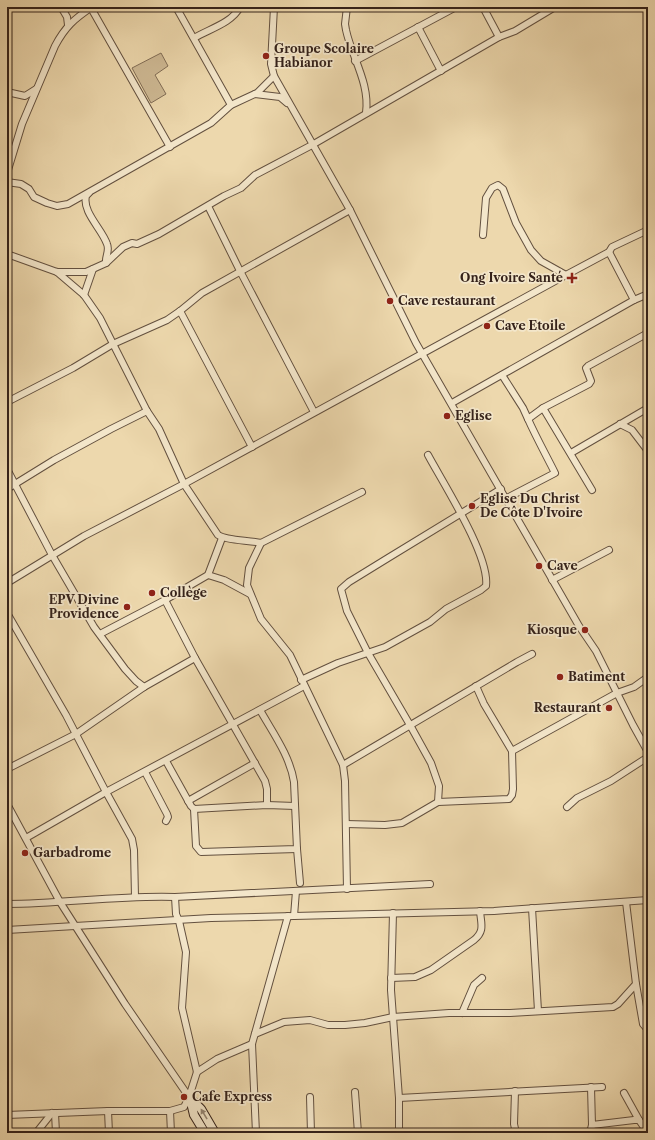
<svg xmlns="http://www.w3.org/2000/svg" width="655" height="1140" viewBox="0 0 655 1140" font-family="'Libre Caslon Text',serif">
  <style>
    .green { fill: #ceb994; stroke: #826e57 }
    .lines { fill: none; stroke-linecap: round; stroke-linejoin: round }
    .street-casing { stroke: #63503f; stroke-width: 8 }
    .secondary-casing { stroke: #35221a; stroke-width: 10 }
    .street { stroke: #f3e6ca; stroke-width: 6 }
    .secondary { stroke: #f3e6ca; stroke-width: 8 }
    .oneway { fill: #948472 }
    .poi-dot { fill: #8f2418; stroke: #f3e6ca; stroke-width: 1.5 }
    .labels { text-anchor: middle; stroke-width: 3.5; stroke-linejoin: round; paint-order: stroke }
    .poi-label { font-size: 12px; font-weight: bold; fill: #35221a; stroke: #f3e6ca; text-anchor: start }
  </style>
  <rect width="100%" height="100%" fill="#edd8ad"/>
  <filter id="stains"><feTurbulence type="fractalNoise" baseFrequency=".005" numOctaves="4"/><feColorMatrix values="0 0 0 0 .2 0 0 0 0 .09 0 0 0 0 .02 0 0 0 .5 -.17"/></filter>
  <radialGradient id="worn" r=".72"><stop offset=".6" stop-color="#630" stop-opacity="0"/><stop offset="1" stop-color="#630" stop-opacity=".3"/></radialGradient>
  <polygon class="green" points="161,53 168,66 155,75 166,94 151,103 132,68"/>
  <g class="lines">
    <g class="street-casing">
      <g id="street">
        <polyline points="61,7 67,17 68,25"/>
        <polyline points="176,7 231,105"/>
        <polyline points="274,7 271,64 274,76 350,210 416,343 579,626 596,651 633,725 648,752"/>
        <path d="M 347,7 L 345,24 L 346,30 C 352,58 370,83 366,113"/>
        <polyline points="483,7 499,37"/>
        <polyline points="91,8 170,147"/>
        <polyline points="418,27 441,71"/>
        <path d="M 194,38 C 209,29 232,23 240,7"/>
        <polyline points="355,61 456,7"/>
        <polyline points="7,92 25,96 36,89"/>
        <polyline points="255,94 280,97 287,103"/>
        <path d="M 7,173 L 22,124 L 55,46 C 65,27 74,19 92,7"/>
        <polyline points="7,182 21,184 29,189 34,197 47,203 57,206 68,204 211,123 231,105 257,93 274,76"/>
        <path d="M 89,193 L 86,196 C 82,212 102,229 107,244 C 110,251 105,256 106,263"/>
        <polyline points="208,206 240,271 314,412"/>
        <polyline points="483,235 486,198 492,188 498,185 503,189 516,223 531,250 541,261 566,275"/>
        <polyline points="609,252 634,300"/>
        <polyline points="7,254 57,272 86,272 106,263 123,247 132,243 137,244 159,234 224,196 241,188 255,175 312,145 499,37 515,31 555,7"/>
        <path d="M 57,272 L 84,295 L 100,318 L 147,411 L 159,429 L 184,484 L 218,535 C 227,541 249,540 261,543"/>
        <polyline points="84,295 93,269"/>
        <polyline points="180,311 252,447"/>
        <polyline points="502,375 523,408 528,419 543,408 589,384 591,381 586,368 588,366 648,333"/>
        <polyline points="7,402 73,368 113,344 167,320 180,311 202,293 350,210"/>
        <polyline points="452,403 634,300 648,294"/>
        <polyline points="543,408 592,490"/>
        <polyline points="620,424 632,430 648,451"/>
        <polyline points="571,453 648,408"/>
        <polyline points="7,469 52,555 94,627 125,669 136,681 144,687"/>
        <polyline points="7,489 54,460 111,429 147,411"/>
        <path d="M 507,498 L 555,473 C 546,455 536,437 528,419"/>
        <polyline points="208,575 224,580 250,594"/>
        <polyline points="552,580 609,550"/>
        <polyline points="7,583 84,536 184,484 566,275 609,252 612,247 648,230"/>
        <polyline points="165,600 195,658 265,781 267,789 267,805"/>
        <polyline points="7,613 66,715 106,792 132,839 134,850 135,897"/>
        <polyline points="100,634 165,600 208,575 222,538"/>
        <path d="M 301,680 L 338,663 L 385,647 L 430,622 L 446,609 L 481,590 L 486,586 C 490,556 443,483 428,455"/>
        <polyline points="476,686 484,704 512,751"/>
        <polyline points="166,761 191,806 194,809 267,805 295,806"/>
        <polyline points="343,765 517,662 532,654"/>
        <polyline points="7,769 76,734 144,687 195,658"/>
        <polyline points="145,772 167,814 168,817 166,821"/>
        <polyline points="188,801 255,763"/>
        <polyline points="438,802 509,799 512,795 513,789 512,751 617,693 634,687 648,677"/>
        <polyline points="7,804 60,902 125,1004 189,1097"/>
        <polyline points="567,807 577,798 611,781 648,757"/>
        <path d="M 194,809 L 196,846 L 201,852 L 297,849 L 294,782 C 290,756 273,733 260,710"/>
        <polyline points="346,824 385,825 402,823 438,802 439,786 431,763 410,725 368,653 347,611 341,589 349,582 388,558 501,489"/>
        <polyline points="26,838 106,792 304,686"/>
        <polyline points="297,849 300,883"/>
        <polyline points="347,889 345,781 343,765 290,655 261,619 247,585 249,568 261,543 362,492"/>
        <path d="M 7,904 C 63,904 119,895 175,897 L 430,884"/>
        <polyline points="532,908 538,1011"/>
        <polyline points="393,913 391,990 399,1098 399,1133"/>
        <polyline points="294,916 296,891"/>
        <polyline points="7,930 211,918 494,911 648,900"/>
        <path d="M 391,978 L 415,977 L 431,970 L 474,940 C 485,931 481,924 480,911"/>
        <polyline points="636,984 643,1024 648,1030"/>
        <polyline points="462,1013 474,985 482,978"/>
        <polyline points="255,1034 284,1022 310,1020 328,1025 345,1025 365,1023 393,1017 449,1013 510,1013 613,1007 618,1004 636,984 626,902"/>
        <polyline points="197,1072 217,1059 252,1044"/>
        <polyline points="591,1087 592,1125 634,1120 639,1120 648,1133"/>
        <polyline points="515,1091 514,1124 516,1133"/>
        <polyline points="355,1092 358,1133"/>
        <polyline points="624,1093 639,1120"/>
        <polyline points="310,1097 311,1133"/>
        <polyline points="399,1098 602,1087"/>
        <polyline points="108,1111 109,1133"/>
        <polyline points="170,1111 171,1133"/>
        <polyline points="55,1113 56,1133"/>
        <polyline points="7,1115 108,1111 170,1111 184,1107 189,1097 197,1072 182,1008 186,952 179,921 176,914 175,897"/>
        <polyline points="36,1133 52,1113"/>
        <polyline points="256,1133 252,1044 288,916"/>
        <polyline points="588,1133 591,1129 592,1125"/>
      </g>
    </g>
    <g class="secondary-casing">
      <g id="secondary">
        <polyline points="189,1097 201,1109 215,1133"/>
        <polyline points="190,1098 194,1115 205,1133"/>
      </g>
    </g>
    <use href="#street" class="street"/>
    <use href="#secondary" class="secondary"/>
  </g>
  <defs><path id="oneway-solid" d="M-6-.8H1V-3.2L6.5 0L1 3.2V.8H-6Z"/></defs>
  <use class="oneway" href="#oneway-solid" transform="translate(204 1114) rotate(-121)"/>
  <g class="poi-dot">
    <circle cx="266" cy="56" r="4"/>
    <path d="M570 272h4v4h4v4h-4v4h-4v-4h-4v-4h4z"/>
    <circle cx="390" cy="301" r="4"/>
    <circle cx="487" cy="326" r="4"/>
    <circle cx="447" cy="416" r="4"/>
    <circle cx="472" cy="506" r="4"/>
    <circle cx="539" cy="566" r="4"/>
    <circle cx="152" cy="593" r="4"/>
    <circle cx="127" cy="607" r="4"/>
    <circle cx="585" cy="630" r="4"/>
    <circle cx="560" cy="677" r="4"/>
    <circle cx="609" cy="708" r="4"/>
    <circle cx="25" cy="853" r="4"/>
    <circle cx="184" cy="1097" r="4"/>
  </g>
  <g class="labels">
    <g class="poi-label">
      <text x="274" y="53">Groupe Scolaire<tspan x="274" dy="14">Habianor</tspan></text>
      <text x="563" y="282" text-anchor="end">Ong Ivoire Santé</text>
      <text x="398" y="305">Cave restaurant</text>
      <text x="495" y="330">Cave Etoile</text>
      <text x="455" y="420">Eglise</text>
      <text x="480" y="503">Eglise Du Christ<tspan x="480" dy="14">De Côte D'Ivoire</tspan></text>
      <text x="547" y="570">Cave</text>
      <text x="160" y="597">Collège</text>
      <text x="119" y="604" text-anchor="end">EPV Divine<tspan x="119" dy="14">Providence</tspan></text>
      <text x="577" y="634" text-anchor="end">Kiosque</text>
      <text x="568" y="681">Batiment</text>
      <text x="601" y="712" text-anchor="end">Restaurant</text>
      <text x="33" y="857">Garbadrome</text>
      <text x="192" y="1101">Cafe Express</text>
    </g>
  </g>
  <rect width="655" height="1140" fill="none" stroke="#edd8ad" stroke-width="24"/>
  <rect x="8" y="8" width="639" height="1124" fill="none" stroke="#35221a" stroke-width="2"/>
  <rect x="12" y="12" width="631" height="1116" fill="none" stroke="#35221a"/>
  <rect width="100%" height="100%" filter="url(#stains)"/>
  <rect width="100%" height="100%" fill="url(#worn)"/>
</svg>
